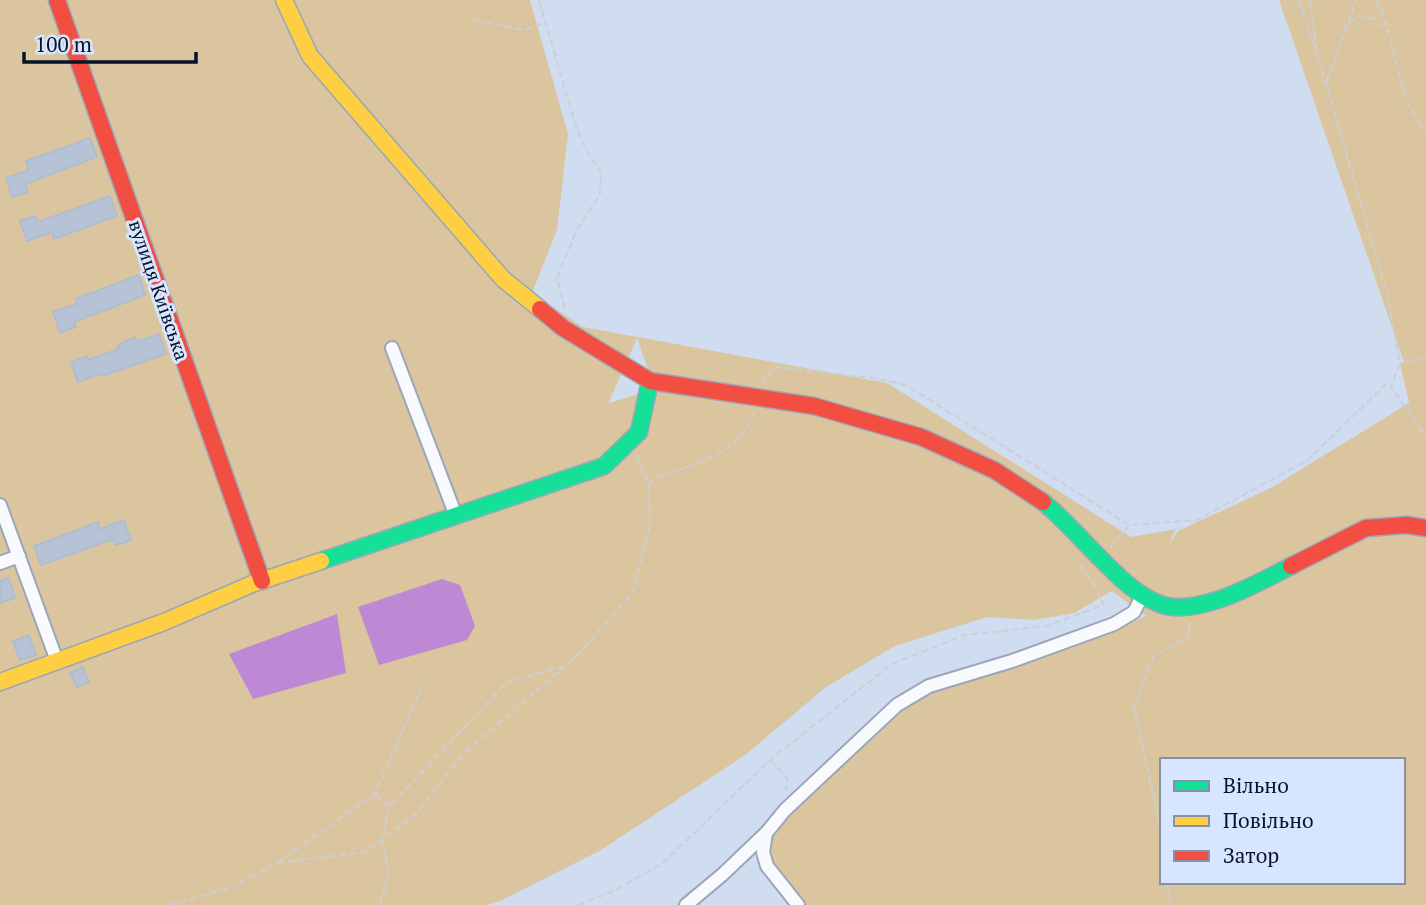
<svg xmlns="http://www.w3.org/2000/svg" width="1426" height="905" viewBox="0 0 1426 905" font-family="'PT Serif',serif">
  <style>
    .green { fill: #dac59e; fill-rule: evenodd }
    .water { fill: #be89d4 }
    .building { fill: #b6c3d7; stroke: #b0bcd0; stroke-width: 2 }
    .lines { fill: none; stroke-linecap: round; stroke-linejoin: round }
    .street-casing { stroke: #9ba6b9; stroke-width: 16 }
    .fast-casing { stroke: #9ba6b9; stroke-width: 19 }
    .slow-casing { stroke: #9ba6b9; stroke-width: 19 }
    .jam-casing { stroke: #9ba6b9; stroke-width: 19 }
    .path { stroke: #cbcfd6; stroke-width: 2; stroke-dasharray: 7 3.5; stroke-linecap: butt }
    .street { stroke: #f8fafd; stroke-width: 12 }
    .fast { stroke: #16e098; stroke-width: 16 }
    .slow { stroke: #ffcf43; stroke-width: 16 }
    .jam { stroke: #f24e42; stroke-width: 16 }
    .labels { text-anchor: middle; stroke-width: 6; stroke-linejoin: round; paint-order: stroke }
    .street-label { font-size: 19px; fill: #071328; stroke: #d7e6fe }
  </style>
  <rect width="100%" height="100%" fill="#d0dcf0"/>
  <path class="green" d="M 0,0 L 530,0 L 568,134 L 557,230 L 532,293 L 583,327 L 887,383 L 1131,537 L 1176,529 L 1167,548 L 1178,531 L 1271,488 L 1409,403 L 1400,363 L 1404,362 L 1279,0 L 1426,0 L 1426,905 L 804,905 L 770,857 L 769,836 L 886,723 L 920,697 L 1102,636 L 1146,616 L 1112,591 L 1074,613 L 1034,620 L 987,617 L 895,646 L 826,687 L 745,755 L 601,850 L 500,901 L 486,905 L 0,905 ZM 637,338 L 655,389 L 609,403 L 609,402 ZM 1162,760 L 1403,760 L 1403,882 L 1162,882 Z"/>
  <g class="water">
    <polygon points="442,579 460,585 475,626 467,640 379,665 358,607"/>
    <polygon points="337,614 346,673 253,699 229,654"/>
  </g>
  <g class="building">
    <polygon points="90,138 97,157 25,184 28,192 12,197 6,178 29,170 26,161"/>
    <polygon points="110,196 117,216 54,239 52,232 27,241 20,221 35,216 38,222"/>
    <polygon points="139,275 145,295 74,322 76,327 60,332 53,312 77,304 75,299"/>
    <polygon points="159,334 166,354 103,376 102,373 78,382 71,362 87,357 88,360 119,349 118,345 135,337 136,342"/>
    <polygon points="124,520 131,540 116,545 113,539 41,565 34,546 98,522 100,529"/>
    <polygon points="9,578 15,598 0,603 0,581"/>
    <polygon points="29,635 36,655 20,660 13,641"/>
    <polygon points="82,667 89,682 77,687 70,673"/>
  </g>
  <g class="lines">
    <g class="street-casing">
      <g id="street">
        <polyline points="392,348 456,516"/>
        <polyline points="0,505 57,661"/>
        <polyline points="0,563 19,556"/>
        <polyline points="766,833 763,852 767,866 798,905"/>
        <polyline points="686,905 722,875 767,832 785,810 897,705 929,686 1012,661 1114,624 1134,612 1142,596"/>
      </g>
    </g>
    <g class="fast-casing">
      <g id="fast">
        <path d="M 1043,502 C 1063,518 1079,537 1097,555 C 1115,573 1135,595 1160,604 C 1197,618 1258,583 1291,566"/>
        <polyline points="321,561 604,466 639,432 650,381"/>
      </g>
    </g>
    <g class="slow-casing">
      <g id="slow">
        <polyline points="284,0 310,56 503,279 540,309"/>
        <polyline points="0,682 164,622 252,584 321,561"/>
      </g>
    </g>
    <g class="jam-casing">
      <g id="jam">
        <polyline points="57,0 262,581"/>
        <polyline points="540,309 563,328 650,381 814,406 921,437 994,470 1043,502"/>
        <polyline points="1291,566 1366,528 1407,525 1426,528"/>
      </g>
    </g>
    <g class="path">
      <polyline points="539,0 575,123 581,140 601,174 600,194 576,232 557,278 565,309"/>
      <polyline points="1299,0 1326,83 1387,294 1400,363 1391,387 1426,437"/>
      <polyline points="1310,0 1317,52"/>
      <path d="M 1376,0 C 1381,12 1387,24 1390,37 C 1399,69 1402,105 1426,130"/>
      <polyline points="474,20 523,30 545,23"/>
      <path d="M 1349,23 C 1368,12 1374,17 1388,32"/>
      <polyline points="1327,82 1356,0"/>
      <polyline points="1401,363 1426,358"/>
      <polyline points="763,384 764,378 778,367 873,378 906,385 1129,525 1197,520 1308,460 1386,384 1391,387"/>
      <path d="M 649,484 L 655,478 C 691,465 740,454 754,413"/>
      <polyline points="1111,547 1128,527"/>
      <polyline points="771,760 787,779 786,791"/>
      <polyline points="376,795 389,807 507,682 561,667"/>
      <polyline points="1162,834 1134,708 1153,657 1188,637 1190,622"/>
      <polyline points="277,863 365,852 415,815 464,753 578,655 633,592 650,525 649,484 637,455"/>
      <polyline points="1167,882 1170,905"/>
      <polyline points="170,905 226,889 277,863 375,794 423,684"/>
      <polyline points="380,905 389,873 382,839 389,808"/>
      <polyline points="578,905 614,891 663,863 771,759 892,664 965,635 1046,626 1104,605 1093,582 1081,567 1085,563"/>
    </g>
    <use href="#street" class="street"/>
    <use href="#fast" class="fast"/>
    <use href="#slow" class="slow"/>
    <use href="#jam" class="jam"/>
  </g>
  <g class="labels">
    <g class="street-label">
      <text transform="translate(159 290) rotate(71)" y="7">вулиця Київська</text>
    </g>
  </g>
  <rect x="1160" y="758" width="245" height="126" fill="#d7e6fe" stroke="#8492a8" stroke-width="2"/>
  <rect x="1174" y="781" width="35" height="10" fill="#16e098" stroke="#8492a8" stroke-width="2"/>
  <text x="1223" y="793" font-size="21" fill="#071328">Вільно</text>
  <rect x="1174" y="816" width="35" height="10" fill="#ffcf43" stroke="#8492a8" stroke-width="2"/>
  <text x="1223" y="828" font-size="21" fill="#071328">Повільно</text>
  <rect x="1174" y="851" width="35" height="10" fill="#f24e42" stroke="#8492a8" stroke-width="2"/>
  <text x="1223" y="863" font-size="21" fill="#071328">Затор</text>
  <path d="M24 52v10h172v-10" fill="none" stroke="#071328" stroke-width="3.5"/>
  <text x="35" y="52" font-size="21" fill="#071328" stroke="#d7e6fe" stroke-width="5" paint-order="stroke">100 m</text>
</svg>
